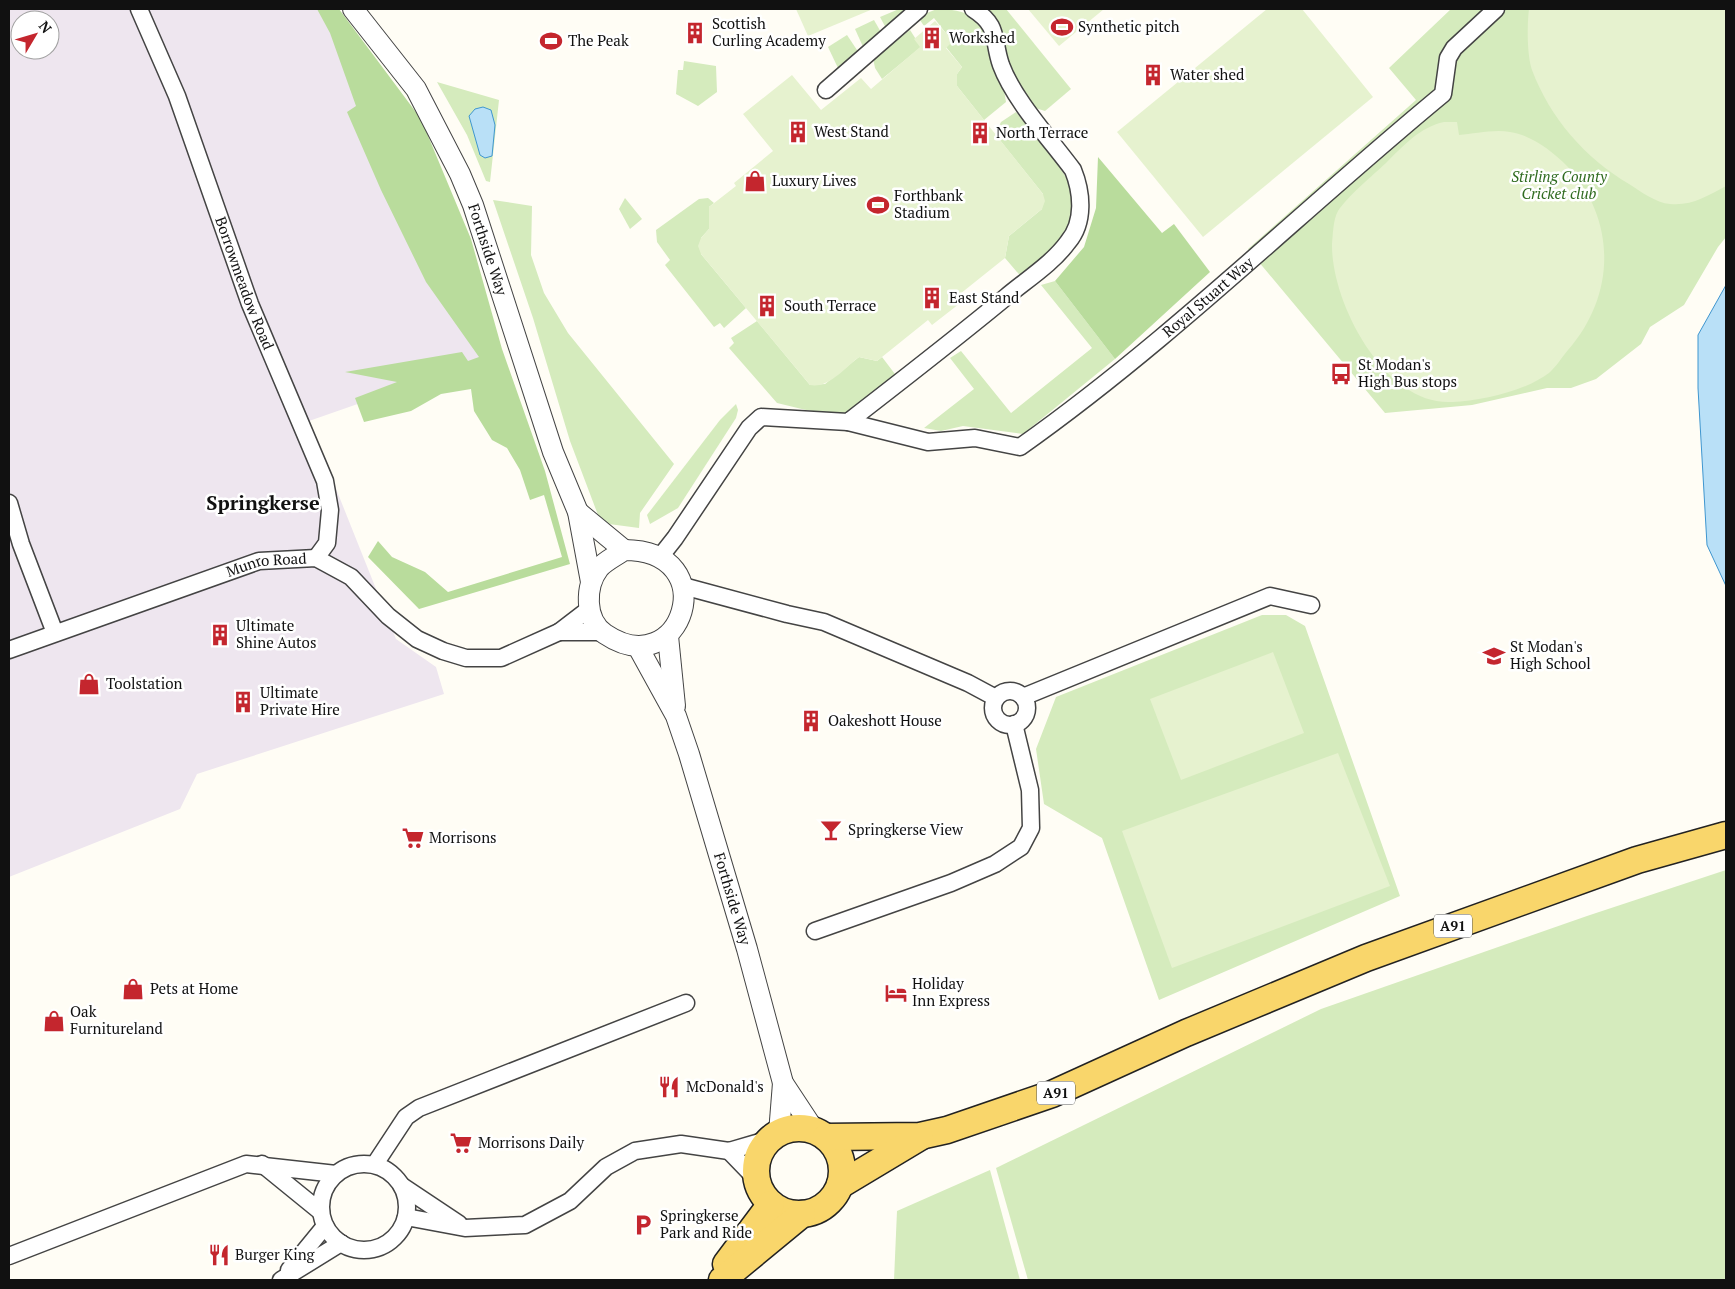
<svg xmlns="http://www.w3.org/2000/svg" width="1735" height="1289" viewBox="0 0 1735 1289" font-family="'PT Serif',serif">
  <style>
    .industrial { fill: #eee6ef; fill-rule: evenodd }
    .green { fill: #d5ebbd }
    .forest { fill: #b9dc9c }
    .pitch { fill: #e6f2cf }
    .water { fill: #b9e0f7; stroke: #3f96cf }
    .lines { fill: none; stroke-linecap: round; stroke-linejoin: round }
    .minor-casing { stroke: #444; stroke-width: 19 }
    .tertiary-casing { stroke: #444; stroke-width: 22 }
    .primary-casing { stroke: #222; stroke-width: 29 }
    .minor { stroke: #fff; stroke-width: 16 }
    .tertiary { stroke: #fff; stroke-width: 20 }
    .primary { stroke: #f9d66b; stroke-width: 26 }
    .labels { text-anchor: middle; stroke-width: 5; stroke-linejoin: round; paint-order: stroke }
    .shield { fill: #fff; stroke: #585858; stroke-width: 1 }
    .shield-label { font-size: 14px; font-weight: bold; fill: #111 }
    .poi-label { font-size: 15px; fill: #111; stroke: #fff; text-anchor: start }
    .park-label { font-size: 15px; font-style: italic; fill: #2f6b1f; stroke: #fff }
    .street-label { font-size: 15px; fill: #111; stroke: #fff }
    .district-label { font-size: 20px; font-weight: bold; fill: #111; stroke: #fff }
  </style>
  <rect width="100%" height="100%" fill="#fffdf5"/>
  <path class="industrial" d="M 9,9 L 333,9 L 492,357 L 309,421 L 396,639 L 436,667 L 444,694 L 197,774 L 180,809 L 9,877 ZM 20,20 L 50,20 L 50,50 L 20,50 Z"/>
  <g class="green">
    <polygon points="899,9 908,9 887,30 880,17"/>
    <path d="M 937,9 C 977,9 985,25 996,60 C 1000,74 1004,87 1006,102 L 984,120 L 957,86 L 957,74 L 962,67 L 946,47 L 952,41 L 934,18 L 924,26 L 920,20 L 927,13 Z"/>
    <polygon points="976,9 1006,9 1071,89 1045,111 1029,106"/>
    <polygon points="1451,9 1726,9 1726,237 1718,247 1684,305 1650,327 1641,344 1596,379 1571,388 1547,388 1472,405 1385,413 1248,249 1416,100 1389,68"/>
    <polygon points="874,20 882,34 864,49 855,29"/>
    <polygon points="910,30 921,47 882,79 875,68 873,58"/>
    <polygon points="847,35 859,53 838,68 828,47"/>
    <polygon points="684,61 716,66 717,92 698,106 676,94 678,70 683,70"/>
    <polygon points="437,82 499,100 490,182 486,181 467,135"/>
    <polygon points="1016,112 1053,158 1070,183 1073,202 1072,222 1066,241 1023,279 1005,258 1009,236 1042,209 1043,194 995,134 1001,122"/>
    <polygon points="625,198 642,219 630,229 619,209"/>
    <polygon points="708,198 714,203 709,207 709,229 701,238 701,254 746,308 724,328 720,323 714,327 665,265 670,260 657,242 656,230 699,199"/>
    <polygon points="493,200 532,206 531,255 544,293 568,333 674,464 640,513 639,528 609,524 598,515 570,441 533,318"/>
    <polygon points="1055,281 1115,359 1023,434 963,426 941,431 924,428 974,389 950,358 961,351 1011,413 1092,348 1041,285"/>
    <polygon points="757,321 810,385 825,384 859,357 877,361 882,357 898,378 847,414 834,415 806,410 777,403 729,348 734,343 731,338"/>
    <polygon points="736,404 738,410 736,418 678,508 650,524 647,515 720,420"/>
    <polygon points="1262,615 1286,615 1305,626 1400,896 1159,1000 1102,838 1044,804 1036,749 1056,697"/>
    <polygon points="1726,870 1726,1280 1028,1280 996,1168 1321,1009 1587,916"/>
    <polygon points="990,1170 1020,1280 894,1280 897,1211"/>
  </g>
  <g class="forest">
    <polygon points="317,9 339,9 421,119 471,239 502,349 545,471 570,564 419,609 368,557 378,541 392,557 425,572 448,592 562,557 544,495 530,500 520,470 507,448 492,440 474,411 471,389 441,394 411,411 364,422 355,398 397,382 345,372 462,352 468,361 479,357 426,282 381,190 347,112 356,106 330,33"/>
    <polygon points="1098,157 1162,233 1174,224 1210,272 1115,359 1055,281 1084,247 1096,208"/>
  </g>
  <g class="pitch">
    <polygon points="796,9 873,9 808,36"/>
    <polygon points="1028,9 1104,9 1059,46"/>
    <polygon points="1267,9 1302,9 1373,97 1203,237 1117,132"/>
    <path d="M 1529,9 L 1726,9 L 1726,186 C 1707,196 1692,206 1670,204 C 1656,203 1640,191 1629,184 C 1585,158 1550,118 1532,70 C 1527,55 1527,25 1529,9 Z"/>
    <path d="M 935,21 L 953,41 L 946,48 L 962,67 L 957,74 L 957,86 L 1043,194 L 1045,201 L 1042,209 L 1009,236 L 1005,258 L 955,298 L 959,304 L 932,325 L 928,320 L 877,361 L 859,357 C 846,367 828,389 810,385 L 701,254 L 698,246 L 701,238 L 709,229 L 709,207 L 736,186 L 734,183 L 773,151 L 743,114 L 792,75 L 821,110 L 861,78 L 871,89 L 920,47 L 914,39 Z"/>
    <path d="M 1444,122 L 1457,122 L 1459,135 C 1474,134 1494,129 1510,132 C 1531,135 1552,151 1567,166 C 1617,220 1616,295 1568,350 C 1562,357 1556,367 1549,373 C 1525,391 1482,401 1452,402 C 1385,406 1331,303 1332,244 C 1333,234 1333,220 1338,211 C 1347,197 1373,175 1386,163 C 1403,146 1420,127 1444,122 Z"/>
    <polygon points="1273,652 1304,733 1181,780 1150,699"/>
    <polygon points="1338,753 1390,886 1172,968 1122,831"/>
  </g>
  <g class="water">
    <polygon points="483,107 491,110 495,125 492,156 485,158 480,155 469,116 475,109"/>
    <polygon points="1726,285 1726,586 1707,545 1698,388 1698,335"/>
  </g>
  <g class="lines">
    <g class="minor-casing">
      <g id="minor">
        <path id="s1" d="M 139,9 L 177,96 L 250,304 L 325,481 L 330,510 L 327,543 L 316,558"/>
        <polyline points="826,90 919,9"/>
        <path id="s2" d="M 848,422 L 928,442 L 975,438 L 1020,447 C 1170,341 1301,211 1443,94 L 1448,58 L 1454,48 L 1496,9"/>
        <polyline points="9,503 21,544 55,633"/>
        <path d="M 660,557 L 675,538 L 749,428 L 761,417 L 848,422 C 901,381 954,340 1006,297 C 1026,280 1052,264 1068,242 C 1085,222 1082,192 1073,170 C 1050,139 1014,100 1001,65 C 992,39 1000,26 973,9"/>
        <polyline points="683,586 787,614 824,622 968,683 996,698"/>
        <polyline points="589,609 559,632 602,632"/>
        <path id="s3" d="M 9,650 L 259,561 L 316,558 L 351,577 L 388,616 L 417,639 L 443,651 L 466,658 L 501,658 L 559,632"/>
        <circle cx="1010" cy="708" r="17"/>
        <polyline points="1023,697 1270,596 1311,605"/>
        <polyline points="815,931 951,883 995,864 1021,847 1031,828 1030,790 1014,724"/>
        <polyline points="729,1151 757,1180"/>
        <polyline points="262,1164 321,1212"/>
        <polyline points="375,1164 406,1117 419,1108 686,1003"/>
        <circle cx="364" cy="1207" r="43"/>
        <polyline points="402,1186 459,1224"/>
        <polyline points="406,1217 465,1228 525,1225 570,1201 606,1167 635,1151 681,1144 729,1151 770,1139"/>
        <polyline points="9,1256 246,1164 336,1174"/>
        <polyline points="289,1270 325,1226"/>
        <polyline points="281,1280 341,1243"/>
      </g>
    </g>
    <g class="tertiary-casing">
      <g id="tertiary">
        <path id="s4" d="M 353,9 L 416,89 L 460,174 L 473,205 L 553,452 L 578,512 L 591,582"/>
        <polyline points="578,512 624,550"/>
        <path d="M 624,550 C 726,550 682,686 605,634 C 584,620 585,586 599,568 C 605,561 616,556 624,550 Z"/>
        <polyline points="668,636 675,706"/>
        <path id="s5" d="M 638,647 L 676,716 L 689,754 L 747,949 L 783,1083 L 814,1130"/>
        <polyline points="779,1133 783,1083"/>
      </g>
    </g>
    <g class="primary-casing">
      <g id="primary">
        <circle cx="799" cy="1171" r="43"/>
        <polyline points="826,1137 920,1136 947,1130 1052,1094 1186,1033 1366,958 1637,860 1726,835"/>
        <polyline points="840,1185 920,1137"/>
        <polyline points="726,1264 771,1204"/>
        <polyline points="722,1280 802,1214"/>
      </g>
    </g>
    <use href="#minor" class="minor"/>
    <use href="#tertiary" class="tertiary"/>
    <use href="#primary" class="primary"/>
  </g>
  <defs>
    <g id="stadium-bare" transform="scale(1.725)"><path d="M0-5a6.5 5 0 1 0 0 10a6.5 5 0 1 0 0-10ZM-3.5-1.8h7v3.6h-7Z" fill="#c4262e" stroke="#fff" stroke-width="2.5" paint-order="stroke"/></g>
    <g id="building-bare" transform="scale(1.725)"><path d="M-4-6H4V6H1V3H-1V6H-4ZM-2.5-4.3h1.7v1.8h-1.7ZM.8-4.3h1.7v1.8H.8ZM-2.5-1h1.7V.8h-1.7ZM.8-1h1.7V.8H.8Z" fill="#c4262e" stroke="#fff" stroke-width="2.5" paint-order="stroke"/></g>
    <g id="shop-bare" transform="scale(1.725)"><path d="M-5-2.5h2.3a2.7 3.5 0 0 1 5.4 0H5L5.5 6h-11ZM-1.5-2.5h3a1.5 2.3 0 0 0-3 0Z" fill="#c4262e" stroke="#fff" stroke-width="2.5" paint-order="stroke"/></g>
    <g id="bus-bare" transform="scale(1.725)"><path d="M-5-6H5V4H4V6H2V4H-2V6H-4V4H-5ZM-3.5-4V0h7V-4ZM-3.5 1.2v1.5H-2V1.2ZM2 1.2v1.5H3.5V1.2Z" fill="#c4262e" stroke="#fff" stroke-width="2.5" paint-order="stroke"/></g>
    <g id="school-bare" transform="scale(1.725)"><path d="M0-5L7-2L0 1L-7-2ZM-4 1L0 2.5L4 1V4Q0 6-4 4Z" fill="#c4262e" stroke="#fff" stroke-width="2.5" paint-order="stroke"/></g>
    <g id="bar-bare" transform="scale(1.725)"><path d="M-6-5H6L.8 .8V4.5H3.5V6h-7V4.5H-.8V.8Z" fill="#c4262e" stroke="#fff" stroke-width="2.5" paint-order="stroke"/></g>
    <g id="supermarket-bare" transform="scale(1.725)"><path d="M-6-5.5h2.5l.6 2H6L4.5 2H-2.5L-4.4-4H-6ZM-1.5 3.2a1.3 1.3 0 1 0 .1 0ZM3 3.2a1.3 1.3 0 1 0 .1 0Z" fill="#c4262e" stroke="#fff" stroke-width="2.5" paint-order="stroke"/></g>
    <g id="hotel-bare" transform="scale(1.725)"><path d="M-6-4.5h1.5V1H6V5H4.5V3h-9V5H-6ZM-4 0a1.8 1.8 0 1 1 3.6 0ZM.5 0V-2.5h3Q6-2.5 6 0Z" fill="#c4262e" stroke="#fff" stroke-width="2.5" paint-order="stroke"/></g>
    <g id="restaurant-bare" transform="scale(1.725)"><path d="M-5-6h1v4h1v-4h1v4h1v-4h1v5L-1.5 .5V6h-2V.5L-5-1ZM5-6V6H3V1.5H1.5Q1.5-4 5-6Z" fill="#c4262e" stroke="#fff" stroke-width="2.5" paint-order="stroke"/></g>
    <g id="parking-bare" transform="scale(1.725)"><path d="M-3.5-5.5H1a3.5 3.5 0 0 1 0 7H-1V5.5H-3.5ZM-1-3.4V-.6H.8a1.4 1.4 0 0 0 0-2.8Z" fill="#c4262e" stroke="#fff" stroke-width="2.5" paint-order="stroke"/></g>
  </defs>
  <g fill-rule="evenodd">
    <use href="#stadium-bare" x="1062" y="27"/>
    <use href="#building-bare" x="695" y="33"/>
    <use href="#building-bare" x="932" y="38"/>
    <use href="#stadium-bare" x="551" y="41"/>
    <use href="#building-bare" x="1153" y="75"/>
    <use href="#building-bare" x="798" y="132"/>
    <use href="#building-bare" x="980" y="133"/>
    <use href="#shop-bare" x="755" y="181"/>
    <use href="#stadium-bare" x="878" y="205"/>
    <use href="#building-bare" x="932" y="298"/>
    <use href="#building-bare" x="767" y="306"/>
    <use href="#bus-bare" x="1341" y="374"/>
    <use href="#building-bare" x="220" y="635"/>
    <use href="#school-bare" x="1494" y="656"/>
    <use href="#shop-bare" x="89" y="684"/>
    <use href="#building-bare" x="243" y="702"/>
    <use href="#building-bare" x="811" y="721"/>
    <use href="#bar-bare" x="831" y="830"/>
    <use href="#supermarket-bare" x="413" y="838"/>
    <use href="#shop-bare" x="133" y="989"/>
    <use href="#hotel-bare" x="896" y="993"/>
    <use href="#shop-bare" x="54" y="1021"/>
    <use href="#restaurant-bare" x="669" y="1087"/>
    <use href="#supermarket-bare" x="461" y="1143"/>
    <use href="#parking-bare" x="643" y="1225"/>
    <use href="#restaurant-bare" x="219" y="1255"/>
  </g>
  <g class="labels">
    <g class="shield">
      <rect x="1434" y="914.5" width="38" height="23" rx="4"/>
      <rect x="1037" y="1081.5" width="38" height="23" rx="4"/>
    </g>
    <g class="shield-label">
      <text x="1453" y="931">A91</text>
      <text x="1056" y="1098">A91</text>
    </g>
    <g class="poi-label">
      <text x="712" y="29">Scottish<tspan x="712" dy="17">Curling Academy</tspan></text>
      <text x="1078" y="32">Synthetic pitch</text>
      <text x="949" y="43">Workshed</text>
      <text x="568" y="46">The Peak</text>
      <text x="1170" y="80">Water shed</text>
      <text x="814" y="137">West Stand</text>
      <text x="996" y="138">North Terrace</text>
      <text x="772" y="186">Luxury Lives</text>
      <text x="894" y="201">Forthbank<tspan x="894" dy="17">Stadium</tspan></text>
      <text x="949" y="303">East Stand</text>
      <text x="784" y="311">South Terrace</text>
      <text x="1358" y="370">St Modan's<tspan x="1358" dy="17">High Bus stops</tspan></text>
      <text x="236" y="631">Ultimate<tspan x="236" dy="17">Shine Autos</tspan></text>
      <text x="1510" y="652">St Modan's<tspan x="1510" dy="17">High School</tspan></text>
      <text x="106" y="689">Toolstation</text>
      <text x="260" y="698">Ultimate<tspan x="260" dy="17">Private Hire</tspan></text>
      <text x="828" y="726">Oakeshott House</text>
      <text x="848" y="835">Springkerse View</text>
      <text x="429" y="843">Morrisons</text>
      <text x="912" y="989">Holiday<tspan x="912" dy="17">Inn Express</tspan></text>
      <text x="150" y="994">Pets at Home</text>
      <text x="70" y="1017">Oak<tspan x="70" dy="17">Furnitureland</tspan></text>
      <text x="686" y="1092">McDonald's</text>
      <text x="478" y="1148">Morrisons Daily</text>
      <text x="660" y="1221">Springkerse<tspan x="660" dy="17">Park and Ride</tspan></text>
      <text x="235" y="1260">Burger King</text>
    </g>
    <g class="park-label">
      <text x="1559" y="182">Stirling County<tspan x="1559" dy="17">Cricket club</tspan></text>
    </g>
    <g class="street-label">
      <text dy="5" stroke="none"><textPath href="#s4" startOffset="278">Forthside Way</textPath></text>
      <text dy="5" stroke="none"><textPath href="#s1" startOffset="294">Borrowmeadow Road</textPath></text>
      <text dy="5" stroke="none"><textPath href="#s2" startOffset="416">Royal Stuart Way</textPath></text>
      <text dy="5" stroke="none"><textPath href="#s3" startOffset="272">Munro Road</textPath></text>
      <text dy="5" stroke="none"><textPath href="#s5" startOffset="270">Forthside Way</textPath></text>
    </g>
    <g class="district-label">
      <text x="263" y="510">Springkerse</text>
    </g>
  </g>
  <rect width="1735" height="1289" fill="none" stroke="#111111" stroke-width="20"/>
  <g transform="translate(35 35) rotate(52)"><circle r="24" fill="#ffffff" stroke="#a0a0a0"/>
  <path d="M0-4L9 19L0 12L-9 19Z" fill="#c4262e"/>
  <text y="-8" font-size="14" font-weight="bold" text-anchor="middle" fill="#111111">N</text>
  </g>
</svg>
